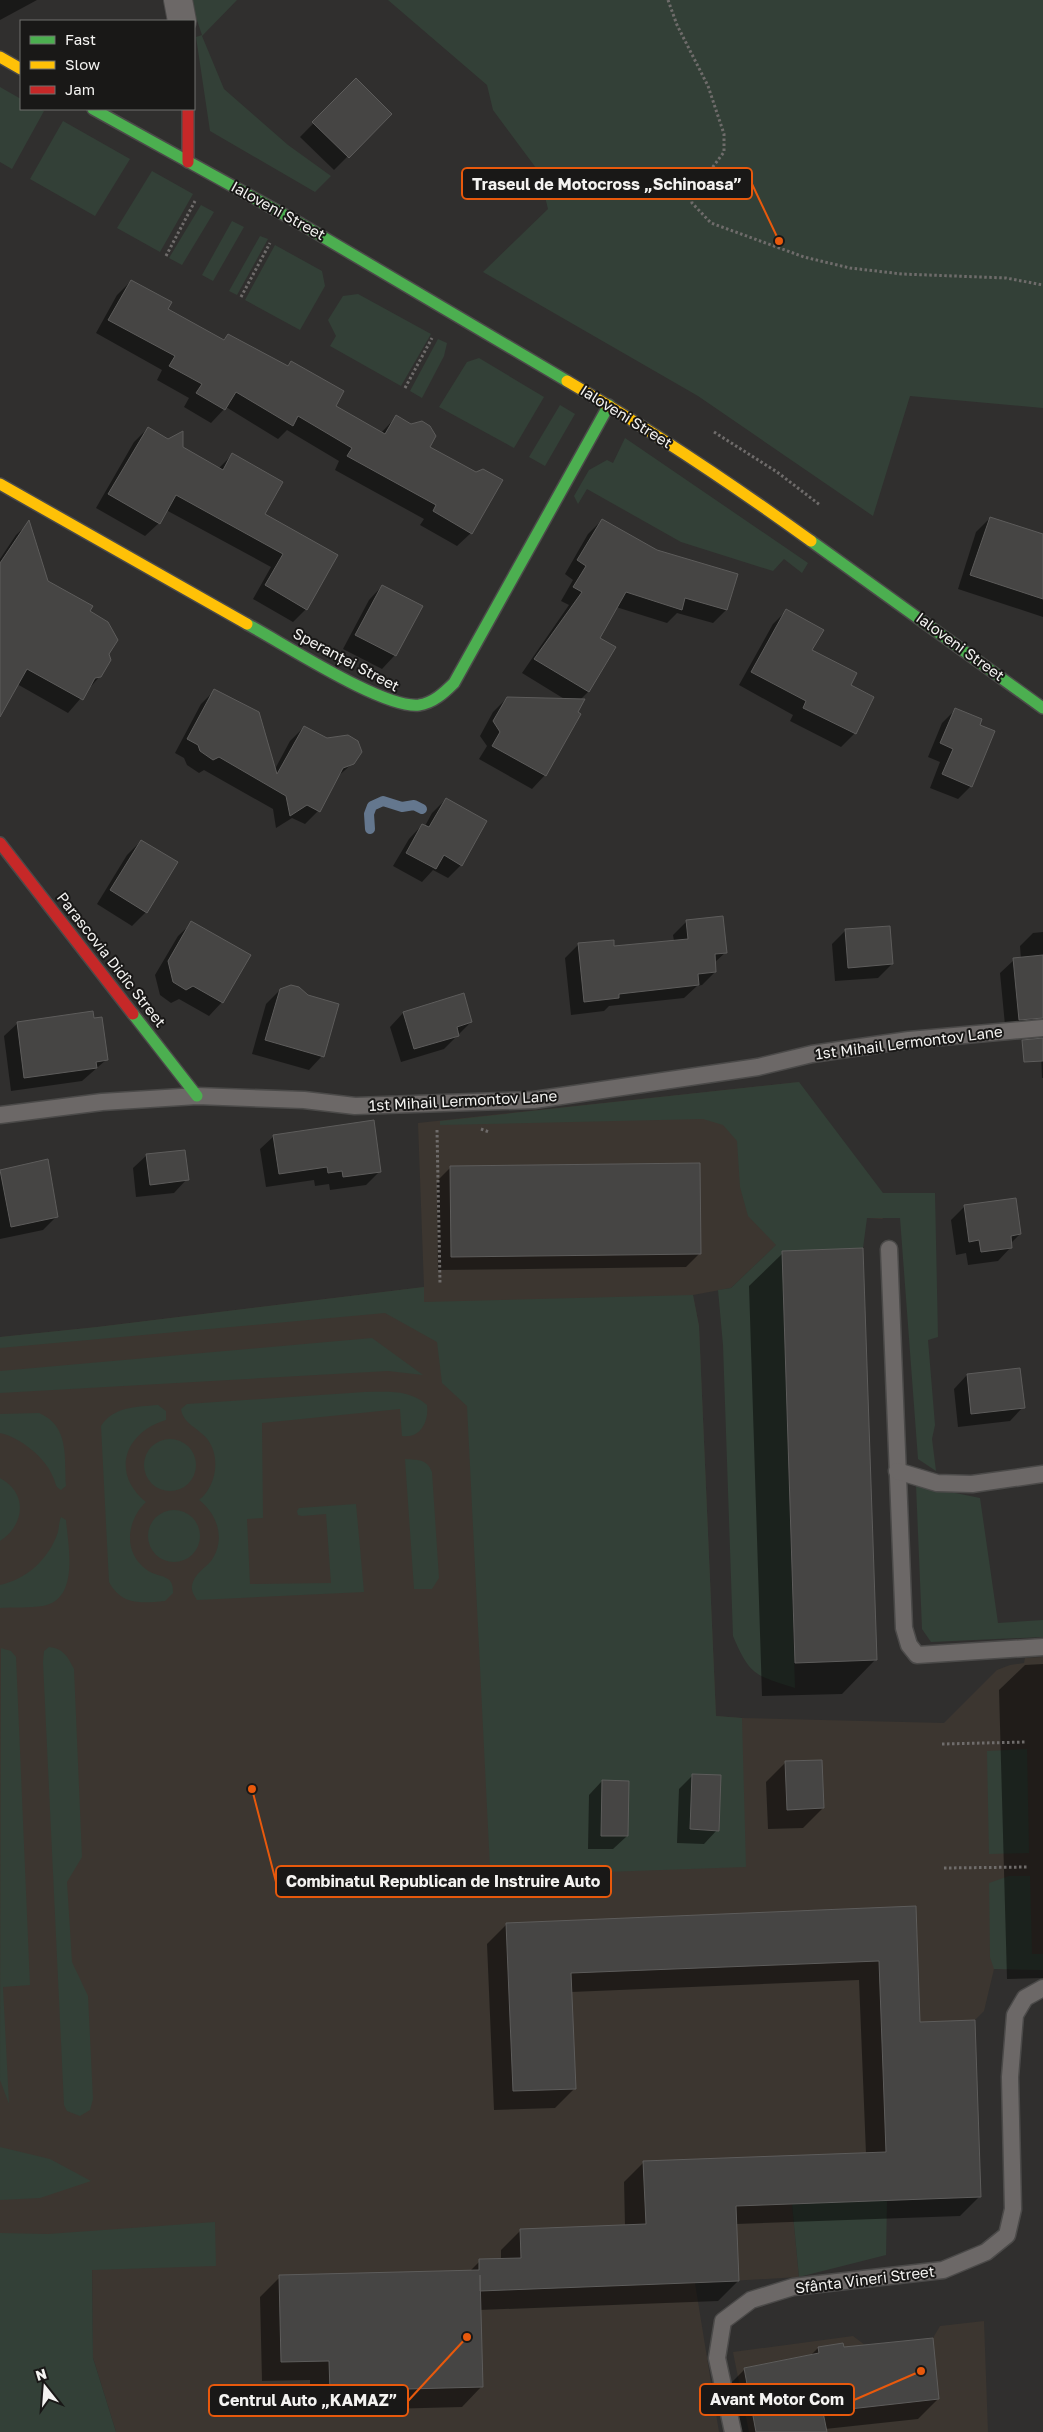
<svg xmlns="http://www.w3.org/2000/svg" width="1043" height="2432" viewBox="0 0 1043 2432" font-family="'Golos Text',sans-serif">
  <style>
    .built { fill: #3c3630 }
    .green { fill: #334037 }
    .shadow { fill: #0007 }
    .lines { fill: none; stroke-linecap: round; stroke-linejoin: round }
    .stream { stroke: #64778e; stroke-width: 10 }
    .building { fill: #464544; stroke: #5d5c5b }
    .lane-casing { stroke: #4b4a49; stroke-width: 19 }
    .street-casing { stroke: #4b4a49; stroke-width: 30 }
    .fast-casing { stroke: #4b4a49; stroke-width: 14 }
    .slow-casing { stroke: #4b4a49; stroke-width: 14 }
    .jam-casing { stroke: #4b4a49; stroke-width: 14 }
    .path { stroke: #6f6c6b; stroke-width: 3; stroke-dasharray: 2.5 2.5; stroke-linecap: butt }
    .lane { stroke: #6c6867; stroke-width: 16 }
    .street { stroke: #6c6867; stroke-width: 28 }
    .fast { stroke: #4caf50; stroke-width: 11 }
    .slow { stroke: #ffc107; stroke-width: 11 }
    .jam { stroke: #c62828; stroke-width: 11 }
    .labels { text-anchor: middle; stroke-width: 4; stroke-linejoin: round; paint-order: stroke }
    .street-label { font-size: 15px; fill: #f4f3f1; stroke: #191817 }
    .leader { fill: none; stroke: #e8590c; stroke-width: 2 }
    .callout-dot { fill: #e8590c; stroke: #191817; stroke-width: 2 }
    .callout { fill: #191817; stroke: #e8590c; stroke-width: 2 }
    .callout-label { font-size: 16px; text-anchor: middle; font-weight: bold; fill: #f4f3f1 }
  </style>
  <rect width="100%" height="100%" fill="#302f2e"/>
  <g class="built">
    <polygon points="799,1082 883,1219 867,1218 785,1237 731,1288 693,1295 699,1326 716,1716 742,1718 944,1723 997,1670 1010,1665 1024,1663 1025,1658 1043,1657 1043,1970 994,1969 984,2011 975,2020 981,2197 792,2204 799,2277 695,2283 719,2432 116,2432 93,2358 92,2270 0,2251 0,1337 97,1327 424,1287 418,1123"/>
    <polygon points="984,2321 988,2432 749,2432 733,2352 853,2336 865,2345 933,2338 940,2326"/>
  </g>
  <g class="green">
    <polygon points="190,0 237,0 202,36 224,89 288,145 331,176 315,192 210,131 196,37 202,35"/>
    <polygon points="388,0 1043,0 1043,408 910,396 873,516 698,396 483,272 548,209 539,172 493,110 487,85"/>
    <polygon points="0,87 21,99 21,109 39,109 44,111 12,169 0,162"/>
    <polygon points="63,121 130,159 95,216 30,179"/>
    <polygon points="152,171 193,194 160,252 117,228"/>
    <polygon points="201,205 214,212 182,265 169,258"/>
    <polygon points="232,221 244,227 213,281 202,275"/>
    <polygon points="260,236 268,239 237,295 229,291"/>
    <polygon points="275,245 322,271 325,286 300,330 245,300"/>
    <polygon points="358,294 431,334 401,386 330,346 336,336 328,320 343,296"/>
    <polygon points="438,339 447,343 444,356 422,398 410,391"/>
    <polygon points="479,358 544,397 514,448 439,407 467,362"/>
    <polygon points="560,405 575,414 545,466 529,457"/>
    <polygon points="625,438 808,563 802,573 784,559 773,571 681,542 587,489 578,504 574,496 589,470 607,460 613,463"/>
    <path d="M 799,1082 L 883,1193 L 935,1193 L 938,1337 L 928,1340 L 935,1425 L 932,1439 L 936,1471 L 918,1459 L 900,1218 L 867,1218 L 863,1248 L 782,1252 L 795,1688 C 755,1675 750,1676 733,1636 L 723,1345 L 718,1290 L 731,1288 L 776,1245 L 748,1216 L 740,1187 L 737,1141 L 723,1125 L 703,1119 L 440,1125 L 440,1121 Z"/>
    <polygon points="424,1287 424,1302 693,1295 699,1326 716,1716 742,1718 746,1867 497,1876 490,1868 467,1406 442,1383 437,1342 385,1313 0,1348 0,1337 97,1327"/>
    <polygon points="372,1338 423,1375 388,1371 0,1393 0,1371"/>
    <path d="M 365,1392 C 387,1392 409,1389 427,1405 C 429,1421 421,1439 402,1436 L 400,1409 L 262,1423 L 263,1518 L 247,1519 L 250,1584 L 331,1583 L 326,1514 L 302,1516 L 298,1515 L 297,1511 L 299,1508 L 356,1504 L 364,1592 L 197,1600 C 193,1594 190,1589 193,1582 C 196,1573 205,1568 211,1561 C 226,1541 218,1514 199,1500 C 216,1487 221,1458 208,1440 C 199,1428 183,1424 181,1409 L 187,1404 Z"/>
    <path d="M 158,1405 L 166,1411 L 166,1420 C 125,1432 110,1473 146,1502 C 127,1520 122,1552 147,1570 C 154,1575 162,1575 168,1579 C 173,1582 173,1589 173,1593 L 165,1601 C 142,1603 122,1606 109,1582 L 101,1426 C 114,1406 137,1407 158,1405 Z"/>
    <path d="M 39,1413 C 70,1426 64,1458 66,1486 L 61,1490 C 55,1487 56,1483 53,1477 C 46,1458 20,1437 0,1433 L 0,1414 Z"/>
    <circle cx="170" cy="1465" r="26"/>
    <path d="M 405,1459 C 419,1460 427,1459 432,1472 L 439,1578 L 432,1589 L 414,1589 Z"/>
    <path d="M 0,1478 C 28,1493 25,1525 0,1541 Z"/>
    <polygon points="916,1485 980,1498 998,1623 1043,1620 1043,1637 931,1642 922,1629"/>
    <circle cx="174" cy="1536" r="26"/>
    <path d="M 61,1517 L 66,1520 C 68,1545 80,1599 43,1606 C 30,1608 14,1607 0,1608 L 0,1585 C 27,1579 49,1559 58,1532 C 59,1527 59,1522 61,1517 Z"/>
    <path d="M 49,1647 C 63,1648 68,1657 74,1669 L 82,1857 L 67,1882 L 72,1962 L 88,1996 L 93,2099 L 90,2110 L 80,2116 L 67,2111 L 64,2105 L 43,1662 L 44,1651 Z"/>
    <polygon points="1,1648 11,1651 16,1657 30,1985 3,1987 9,2104 0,2080"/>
    <polygon points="1027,1749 1029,1853 989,1854 987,1751"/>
    <polygon points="1009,1876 1030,1876 1032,1954 1043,1954 1043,1970 994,1969 990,1957 989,1883"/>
    <polygon points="0,2147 50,2159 91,2181 40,2198 0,2200"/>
    <polygon points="887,2200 886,2255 799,2277 792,2204"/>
    <polygon points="215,2222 216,2266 92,2270 93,2358 116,2432 0,2432 0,2233 48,2234"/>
  </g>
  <g class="shadow">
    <polygon points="0,0 37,0 0,20"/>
    <polygon points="356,80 390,114 334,170 300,137"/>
    <polygon points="131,281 167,309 223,340 228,335 287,367 291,362 334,407 381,433 396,417 428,447 471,533 457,546 420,525 424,519 335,470 339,461 287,430 278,439 226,407 211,423 184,407 189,398 157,380 162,370 96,333 117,295"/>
    <polygon points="148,428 218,469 232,455 264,515 336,556 306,609 293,622 253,599 271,567 166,510 159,523 145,536 96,508 134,442"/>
    <polygon points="990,518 1043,536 1043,617 958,589 976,532"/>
    <polygon points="602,520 726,610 713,623 677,613 667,623 616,607 598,638 614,648 588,692 580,700 545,775 532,789 479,759 487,746 480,736 493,712 507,698 566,700 522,673 569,605 561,601 573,580 565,574 588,534"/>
    <polygon points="29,523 47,582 88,612 108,653 100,676 68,713 17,684 0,714 0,559 16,535"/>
    <polygon points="382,586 395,655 382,669 343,649 369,600"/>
    <polygon points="786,611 810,651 849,685 873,697 854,734 841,747 790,721 793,715 739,685 773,624"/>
    <polygon points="214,691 275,769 290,741 304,727 353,763 336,778 318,811 305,824 292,818 276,828 273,809 204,770 199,773 187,765 184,758 175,753 201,704"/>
    <polygon points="955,710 978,725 971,786 958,799 930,788 940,762 928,757 942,723"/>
    <polygon points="446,799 461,865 448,878 433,870 422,882 393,866 409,839 422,825 425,826 432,813"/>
    <polygon points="141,841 176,863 146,912 132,926 97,904 127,855"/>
    <polygon points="687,921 726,952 714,963 715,972 702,985 697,986 684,998 609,1006 604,1011 571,1015 565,958 578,945 613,948 674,941 673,935"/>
    <polygon points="192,923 222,1002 209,1016 179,999 171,1003 160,995 155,975 178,936"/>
    <polygon points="846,930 892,964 878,978 835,981 832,944"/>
    <polygon points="1043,932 1043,1009 1030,1022 1005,1025 1000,973 1014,960 1021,959 1020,946 1033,933"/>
    <polygon points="280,990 307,996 322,1056 309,1070 252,1054 266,1004"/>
    <polygon points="463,995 471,1022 444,1049 401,1062 390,1027 403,1013"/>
    <polygon points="18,1023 106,1060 82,1081 11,1091 4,1036"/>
    <polygon points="1043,1050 1043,1078 1042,1078 1041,1052"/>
    <polygon points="274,1136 380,1171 366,1185 330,1190 329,1184 315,1186 314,1180 266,1187 260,1149"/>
    <polygon points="147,1155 187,1179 174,1193 136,1197 133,1168"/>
    <polygon points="47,1161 57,1216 43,1230 0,1239 0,1171"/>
    <polygon points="451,1167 700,1253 686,1267 438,1270 437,1181"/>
    <polygon points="965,1206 1020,1234 1011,1243 1011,1247 998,1261 968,1265 966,1253 956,1255 951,1220"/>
    <polygon points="783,1253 875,1660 842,1694 762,1696 749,1286"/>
    <polygon points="967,1375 1023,1407 1010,1421 958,1427 954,1389"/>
    <polygon points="1043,1664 1043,1978 1007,1979 999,1690 1025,1665"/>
    <polygon points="786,1762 823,1808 803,1828 768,1829 766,1782"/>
    <polygon points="693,1775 717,1830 704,1844 677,1843 679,1789"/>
    <polygon points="602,1781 627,1836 613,1849 588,1849 589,1795"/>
    <polygon points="914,1907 919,2023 980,2196 960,2216 736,2224 738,2281 718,2301 479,2310 481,2387 462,2407 310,2411 310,2380 262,2381 260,2297 280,2277 469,2272 480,2261 501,2260 501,2250 521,2230 625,2226 624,2182 644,2162 866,2154 859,1980 571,1992 575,2088 555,2108 494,2110 487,1944 507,1924"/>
    <polygon points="818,2348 843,2348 938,2399 918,2419 825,2429 826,2432 733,2432 725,2389 745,2369 810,2356"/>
  </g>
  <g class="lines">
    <polyline class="stream" points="370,829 369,814 372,806 383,801 402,807 414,805 422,809"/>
  </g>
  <g class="building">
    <polygon points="356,78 392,114 349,158 312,122"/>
    <polygon points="131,280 172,302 168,309 224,340 228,334 288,366 291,361 344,391 336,406 385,434 396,415 411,424 422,421 430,426 436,436 430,447 476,472 483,469 503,480 472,534 433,511 436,505 347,456 352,448 298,416 293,426 236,392 225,410 196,393 202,384 169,366 175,356 108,320"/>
    <polygon points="148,427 168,439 183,431 183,447 223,470 232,453 283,482 265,514 338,555 307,610 265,585 283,554 176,495 160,524 108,494"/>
    <polygon points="990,517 1043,534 1043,599 970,575"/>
    <polygon points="602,519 657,550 738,574 727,610 685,598 682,610 626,592 600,638 616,647 589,692 534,659 582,592 573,587 586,566 577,560"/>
    <polygon points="29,520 48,581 93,606 90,611 108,622 118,640 109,654 111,660 101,677 95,678 83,700 27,669 0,717 0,563"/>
    <polygon points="382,585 423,606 396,656 355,635"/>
    <polygon points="786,609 824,630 812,650 857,673 851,685 874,697 856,734 803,708 806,701 751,672"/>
    <polygon points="214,689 259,712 277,774 304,726 327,738 348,735 358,741 362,752 354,764 343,768 320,812 307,805 290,816 286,796 219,757 213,760 200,751 198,745 187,739"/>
    <polygon points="507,697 585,699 578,712 581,714 546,776 492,746 500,732 493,721"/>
    <polygon points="955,708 982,719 980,725 995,731 972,787 942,774 953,749 940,743"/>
    <polygon points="446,798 487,821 462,866 444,855 436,869 406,853 422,824 429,827"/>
    <polygon points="141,840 178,862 147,913 110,890"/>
    <polygon points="723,916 727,953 715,954 716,972 698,974 699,985 619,994 619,998 584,1002 578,943 614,940 614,946 688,939 686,920"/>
    <polygon points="191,921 251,955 223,1003 193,986 186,990 173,982 168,961"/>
    <polygon points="890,926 893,964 848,968 845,929"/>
    <polygon points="1043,955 1043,1018 1019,1020 1013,958"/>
    <polygon points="291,985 299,987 308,995 339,1004 324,1057 265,1040 280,989"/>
    <polygon points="464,993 472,1022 457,1027 459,1036 414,1049 403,1012"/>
    <polygon points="93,1011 94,1018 102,1017 108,1060 96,1062 97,1068 24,1078 17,1022"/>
    <polygon points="1043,1038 1043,1061 1024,1062 1022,1040"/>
    <polygon points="374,1120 381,1172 343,1177 342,1171 328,1173 327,1167 279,1174 273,1135"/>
    <polygon points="185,1150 189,1180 150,1185 146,1154"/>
    <polygon points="48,1159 58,1217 11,1227 0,1170"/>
    <polygon points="700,1163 701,1254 451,1257 450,1166"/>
    <polygon points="1016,1198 1021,1234 1011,1236 1012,1248 981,1252 979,1240 969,1242 964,1205"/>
    <polygon points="863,1248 877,1660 795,1663 782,1251"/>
    <polygon points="1020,1368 1025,1408 971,1414 967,1374"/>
    <polygon points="822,1760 824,1808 787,1810 785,1761"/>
    <polygon points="692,1774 721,1775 719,1831 690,1829"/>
    <polygon points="602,1780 629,1781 628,1836 601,1836"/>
    <polygon points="916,1906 920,2022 975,2020 981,2197 736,2206 739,2281 480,2291 480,2275 483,2387 330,2391 329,2361 281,2362 279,2275 479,2270 479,2259 521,2258 520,2229 646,2224 643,2161 886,2152 879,1961 571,1973 576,2089 513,2091 506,1923"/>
    <polygon points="933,2338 939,2399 823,2412 827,2432 756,2432 744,2368 819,2353 818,2347 843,2343 844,2347"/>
  </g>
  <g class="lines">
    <g class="lane-casing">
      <g id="lane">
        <polyline points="0,1115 102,1102 197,1096 304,1100 355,1106 534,1100 758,1067 812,1054 909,1040 1043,1028"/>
        <polyline points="889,1249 904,1628 909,1645 917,1655 1043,1647"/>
        <polyline points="897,1471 937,1483 972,1484 1043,1474"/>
        <polyline points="733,2432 717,2358 723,2321 751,2300 793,2287 943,2270 986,2252 1007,2235 1013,2209 1010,2077 1015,2015 1025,1998 1043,1988"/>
      </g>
    </g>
    <g class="street-casing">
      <polyline id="street" points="178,0 182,21"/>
    </g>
    <g class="fast-casing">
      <g id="fast">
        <polyline points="93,109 301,224 567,381"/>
        <polyline points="811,541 1043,708"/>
        <path d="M 247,624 C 283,643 383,709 419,705 C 433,703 444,693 454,683 L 609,405"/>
        <polyline points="133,1014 197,1096"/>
      </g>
    </g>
    <g class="slow-casing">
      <g id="slow">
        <polyline points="0,57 21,69"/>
        <path d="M 567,381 C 651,430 732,484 811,541"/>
        <polyline points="0,484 247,624"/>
      </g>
    </g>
    <g class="jam-casing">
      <g id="jam">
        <polyline points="188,109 188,162"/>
        <polyline points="0,843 133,1014"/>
      </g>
    </g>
    <g class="path">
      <polyline points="668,0 677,25 708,86 724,134 724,152 712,168 695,176 689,185 692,203 711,223 804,257 850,268 902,274 1006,278 1043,285"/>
      <polyline points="166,256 195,201"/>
      <polyline points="241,297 270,243"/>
      <polyline points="405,388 432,338"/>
      <polyline points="714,432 777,472 820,505"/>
      <polyline points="481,1129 489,1132"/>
      <polyline points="437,1130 440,1284"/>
      <polyline points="942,1744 1026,1742"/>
      <polyline points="944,1868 1029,1867"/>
    </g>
    <use href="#lane" class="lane"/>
    <use href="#street" class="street"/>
    <use href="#fast" class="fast"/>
    <use href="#slow" class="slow"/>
    <use href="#jam" class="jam"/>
  </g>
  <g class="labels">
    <g class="street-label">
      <text transform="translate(278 211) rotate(29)" y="5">Ialoveni Street</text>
      <text transform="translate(626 417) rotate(32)" y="5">Ialoveni Street</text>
      <text transform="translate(960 647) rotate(36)" y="5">Ialoveni Street</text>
      <text transform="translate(346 660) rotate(28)" y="5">Speranței Street</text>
      <text transform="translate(111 960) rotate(52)" y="5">Parascovia Didîc Street</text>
      <text transform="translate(909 1043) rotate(-7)" y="5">1st Mihail Lermontov Lane</text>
      <text transform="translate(463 1101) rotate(-3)" y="5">1st Mihail Lermontov Lane</text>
      <text transform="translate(865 2280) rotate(-7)" y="5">Sfânta Vineri Street</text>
    </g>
  </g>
  <path class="leader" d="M779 241L752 184M252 1789L276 1882M921 2371L854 2400M467 2337L408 2401"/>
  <g class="callout-dot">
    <circle cx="779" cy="241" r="5"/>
    <circle cx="252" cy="1789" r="5"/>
    <circle cx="921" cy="2371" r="5"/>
    <circle cx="467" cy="2337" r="5"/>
  </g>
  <g class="callout">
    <rect x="462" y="168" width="290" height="31" rx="5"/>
    <rect x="276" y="1866" width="335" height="31" rx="5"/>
    <rect x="700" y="2384" width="154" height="31" rx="5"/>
    <rect x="209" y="2385" width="199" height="31" rx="5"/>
  </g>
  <g class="callout-label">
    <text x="607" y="190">Traseul de Motocross „Schinoasa”</text>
    <text x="443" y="1887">Combinatul Republican de Instruire Auto</text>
    <text x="777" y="2405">Avant Motor Com</text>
    <text x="308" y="2406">Centrul Auto „KAMAZ”</text>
  </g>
  <rect x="20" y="20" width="175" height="90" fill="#191817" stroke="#71706e"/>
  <rect x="30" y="36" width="25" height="8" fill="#4caf50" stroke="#71706e"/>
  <text x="65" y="45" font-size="15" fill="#f4f3f1">Fast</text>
  <rect x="30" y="61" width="25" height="8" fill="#ffc107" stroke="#71706e"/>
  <text x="65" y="70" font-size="15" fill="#f4f3f1">Slow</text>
  <rect x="30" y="86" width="25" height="8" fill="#c62828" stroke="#71706e"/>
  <text x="65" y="95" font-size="15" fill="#f4f3f1">Jam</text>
  <g transform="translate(45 2387) rotate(343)" stroke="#191817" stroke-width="4" paint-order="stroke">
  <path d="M0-4L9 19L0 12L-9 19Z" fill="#f4f3f1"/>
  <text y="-8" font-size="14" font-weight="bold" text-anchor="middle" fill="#f4f3f1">N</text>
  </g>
</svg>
